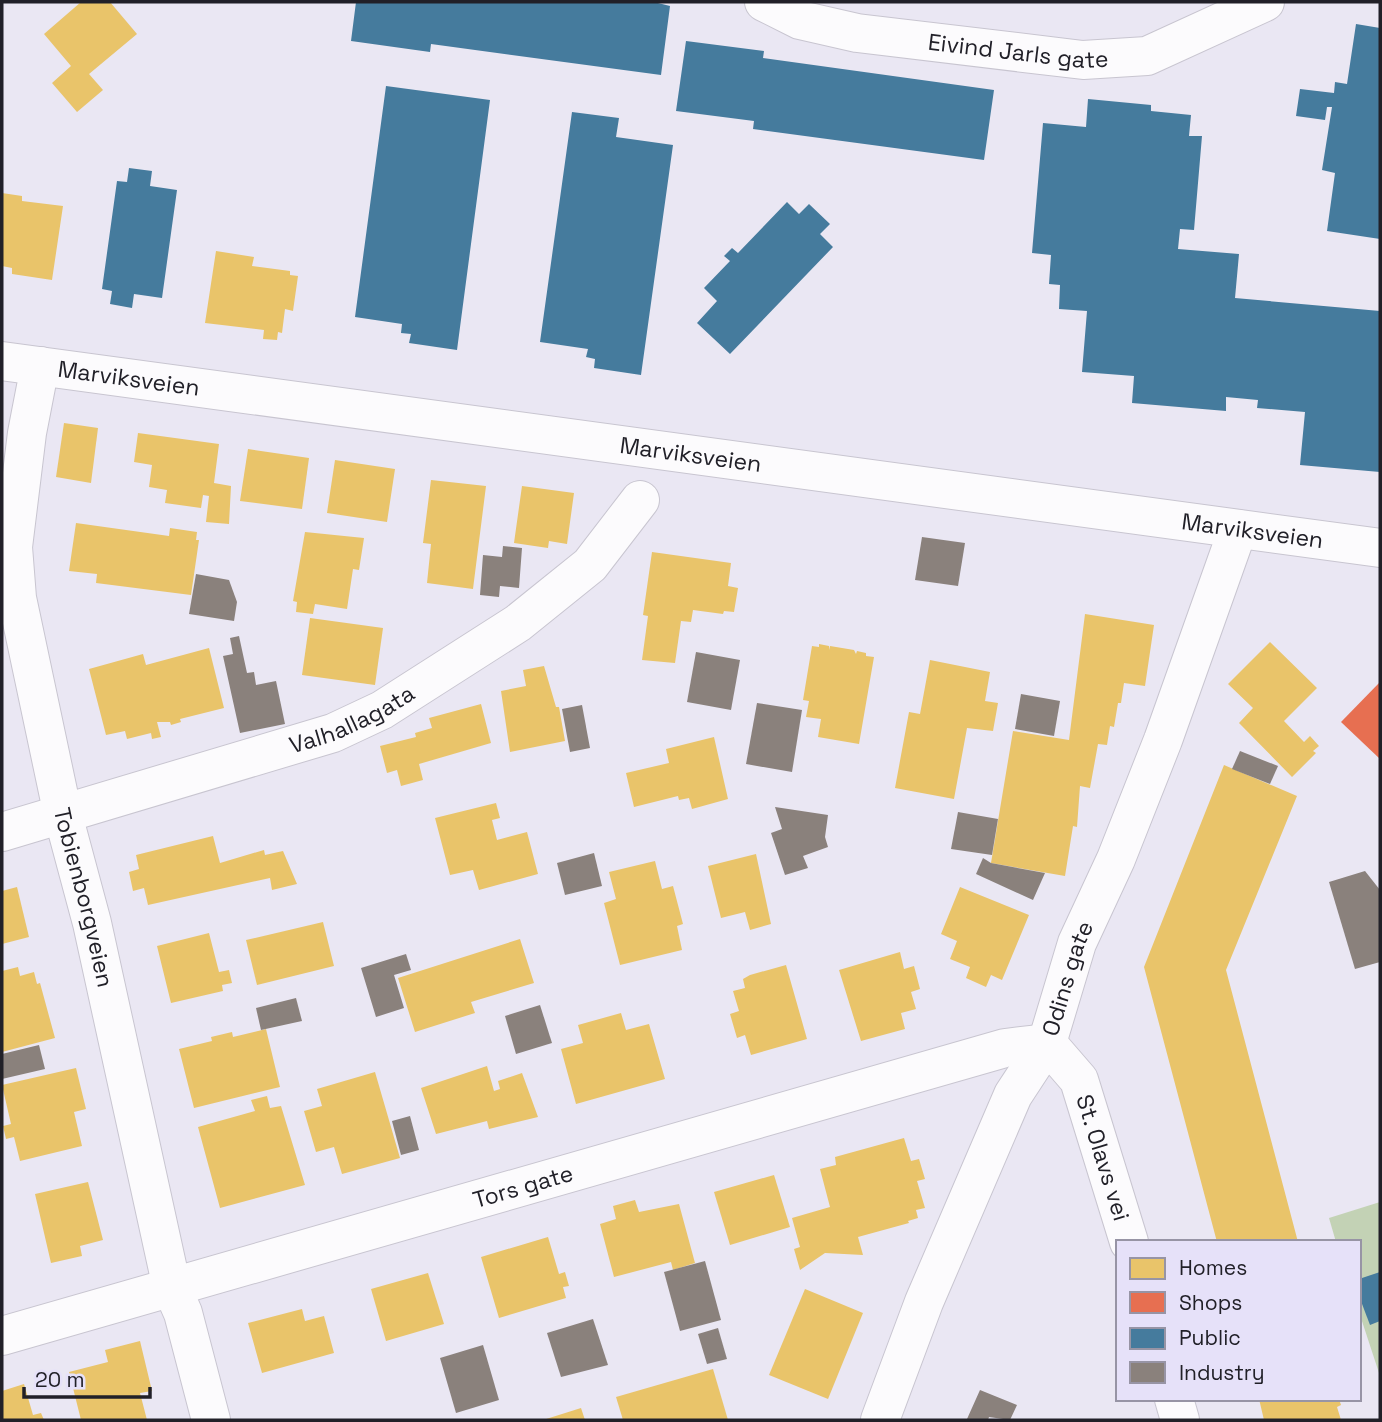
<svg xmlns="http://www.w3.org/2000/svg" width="1382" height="1422" viewBox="0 0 1382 1422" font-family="'Space Grotesk',sans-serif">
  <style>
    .green { fill: #c3d2b5 }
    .homes { fill: #e9c46a }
    .shops { fill: #e76f51 }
    .public { fill: #457b9d }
    .industry { fill: #8a817c }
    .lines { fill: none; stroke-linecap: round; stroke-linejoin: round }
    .street-casing { stroke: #c8c5d0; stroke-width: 40 }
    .secondary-casing { stroke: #c8c5d0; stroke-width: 40 }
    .street { stroke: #fcfbfd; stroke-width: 38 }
    .secondary { stroke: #fcfbfd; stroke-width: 38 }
    .labels { text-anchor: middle; stroke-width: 7; stroke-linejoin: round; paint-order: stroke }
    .street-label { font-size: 23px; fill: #212028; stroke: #e6e1f9 }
  </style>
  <rect width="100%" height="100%" fill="#eae7f3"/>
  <polygon class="green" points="1380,1202 1380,1376 1359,1312 1359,1242 1336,1242 1329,1218"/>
  <g class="homes">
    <polygon points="81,2 110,2 137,34 89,74 103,90 77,112 52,83 71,66 44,34"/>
    <polygon points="2,193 22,196 22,201 63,206 52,280 12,274 12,268 2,266"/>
    <polygon points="216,251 254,257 252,266 290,271 290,275 298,276 293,311 285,309 282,333 278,332 277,340 263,339 264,330 205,323"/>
    <polygon points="64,423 98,428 91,483 56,477"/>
    <polygon points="138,433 219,444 214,483 231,486 229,524 206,522 209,496 203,495 201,508 165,503 167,490 149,487 152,465 134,462"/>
    <polygon points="248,449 309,458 302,509 240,501"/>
    <polygon points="335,460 395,469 387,522 327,513"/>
    <polygon points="431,480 486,486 473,589 427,583 431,544 423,543"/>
    <polygon points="522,486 574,493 567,544 549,541 548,548 514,543"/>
    <polygon points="76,523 169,536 170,528 197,532 196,540 199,540 191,595 96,583 97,574 69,571"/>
    <polygon points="305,532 364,538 359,570 353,569 347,609 315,604 313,614 296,612 297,602 293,601"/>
    <polygon points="652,552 731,563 728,586 738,588 734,612 724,611 723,614 693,610 691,622 681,621 675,663 642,660 648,616 643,615"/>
    <polygon points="1085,614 1154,625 1145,686 1124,683 1121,703 1118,703 1114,727 1110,726 1107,745 1098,744 1090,788 1080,786 1077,827 1073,826 1065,876 991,863 1013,731 1069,740"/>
    <polygon points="310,618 383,628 375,685 302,675"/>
    <polygon points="1270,642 1317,688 1284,721 1304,742 1310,736 1319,746 1313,751 1316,753 1292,777 1239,723 1253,708 1228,684"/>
    <polygon points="819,644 829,646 830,650 830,646 854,650 856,654 857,651 866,653 866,656 874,657 859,744 818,737 821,719 806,717 809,701 803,700 812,646 819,647"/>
    <polygon points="209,648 224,708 180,719 181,722 171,725 170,722 157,722 161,737 152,739 151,733 127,739 125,731 106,735 89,669 143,654 146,665"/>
    <polygon points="930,660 990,672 985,701 998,703 993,731 967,728 954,799 895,788 909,712 920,714"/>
    <polygon points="544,666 556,707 559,707 565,741 510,752 501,691 526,686 523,670"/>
    <polygon points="481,704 491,743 419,764 423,780 401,786 397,770 387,773 380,746 416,737 415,733 432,728 429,718"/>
    <polygon points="714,737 728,799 692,809 689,798 679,800 678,796 634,807 626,773 669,763 666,749"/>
    <polygon points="1224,765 1297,796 1226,970 1298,1242 1217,1242 1144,967"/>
    <polygon points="496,803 500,818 492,820 497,840 527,832 538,874 479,890 473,870 450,875 435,818"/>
    <polygon points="213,836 220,863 264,850 265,855 283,851 297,884 272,890 270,878 148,905 144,888 133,891 129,872 139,869 136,855"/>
    <polygon points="756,854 771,924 750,930 745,912 721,918 708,866"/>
    <polygon points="655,861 662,889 673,886 683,924 677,926 682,950 620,965 604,903 616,899 609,872"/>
    <polygon points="17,887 29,937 2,944 2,891"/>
    <polygon points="960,887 1029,915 1002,980 991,975 986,987 966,978 970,967 950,959 957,941 941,934"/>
    <polygon points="323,922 334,966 257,985 246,940"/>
    <polygon points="209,933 219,972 229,970 232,983 222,985 223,991 171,1003 157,946"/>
    <polygon points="520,939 534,983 471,1002 475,1013 415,1032 398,978"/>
    <polygon points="900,952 904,969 914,966 920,989 911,992 916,1009 901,1013 905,1029 861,1041 839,970"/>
    <polygon points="786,965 807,1039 751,1055 745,1035 737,1038 730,1014 739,1011 733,991 745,988 743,979 750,975"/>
    <polygon points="18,967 20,976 34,972 37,984 40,983 55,1038 2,1052 2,971"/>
    <polygon points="621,1013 626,1030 649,1024 665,1079 576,1104 561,1049 583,1043 578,1025"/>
    <polygon points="266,1029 280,1087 194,1108 179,1049 212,1041 211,1037 232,1032 233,1037"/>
    <polygon points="487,1066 494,1091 500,1089 498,1081 522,1073 538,1117 489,1129 487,1121 436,1134 421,1088"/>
    <polygon points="76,1068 86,1109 74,1112 82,1146 20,1161 14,1137 6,1139 3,1126 11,1124 2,1085"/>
    <polygon points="375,1072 400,1158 342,1174 334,1147 316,1152 304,1111 322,1106 317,1089"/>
    <polygon points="267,1096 270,1108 281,1106 305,1185 220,1208 198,1127 255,1111 251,1100"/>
    <polygon points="904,1138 911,1161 919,1159 925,1179 917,1181 925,1208 916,1210 918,1218 908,1221 909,1223 858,1237 863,1255 825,1253 800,1270 794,1249 800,1247 792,1218 830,1207 820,1169 836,1165 835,1157"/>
    <polygon points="774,1175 790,1227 730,1245 714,1192"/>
    <polygon points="88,1182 103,1240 80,1246 82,1256 51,1263 35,1194"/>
    <polygon points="635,1200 639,1212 679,1204 695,1263 673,1270 671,1262 614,1277 600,1224 616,1219 613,1206"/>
    <polygon points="548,1237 559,1274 565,1272 569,1286 563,1287 566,1298 499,1318 481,1257"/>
    <polygon points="428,1273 444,1324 386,1341 371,1289"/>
    <polygon points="805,1289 863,1313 828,1399 769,1375"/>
    <polygon points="302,1309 305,1321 324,1316 334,1353 262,1373 248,1323"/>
    <polygon points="140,1341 152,1391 140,1393 147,1420 81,1420 69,1372 108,1362 105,1350"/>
    <polygon points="713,1369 728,1420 623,1420 616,1397"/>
    <polygon points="24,1384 33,1415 41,1413 44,1420 2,1420 2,1391"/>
    <polygon points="1259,1399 1339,1399 1341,1405 1337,1407 1341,1420 1264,1420"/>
    <polygon points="581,1408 585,1420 543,1420"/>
  </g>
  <polygon class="shops" points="1380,682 1380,759 1341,722"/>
  <g class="public">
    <polygon points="356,2 654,2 670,6 661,75 431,44 430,52 351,41"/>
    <polygon points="1356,24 1380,28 1380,239 1327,231 1335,173 1322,170 1332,107 1327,107 1325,120 1296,116 1300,89 1334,93 1335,82 1347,84"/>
    <polygon points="686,41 764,51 763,58 994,90 984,160 753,129 754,121 676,111"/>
    <polygon points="386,86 490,100 457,350 409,343 411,334 401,333 402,324 355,317"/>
    <polygon points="1088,99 1151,105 1151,111 1191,115 1189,136 1202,136 1194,230 1180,229 1178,249 1239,254 1235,298 1380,311 1380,472 1300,465 1305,412 1257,408 1258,400 1226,397 1226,411 1132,403 1134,376 1082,372 1087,311 1059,309 1060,285 1049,284 1051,255 1032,253 1043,123 1086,127"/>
    <polygon points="572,112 619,118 616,137 673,145 641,375 594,368 595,359 586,357 588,349 540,342"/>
    <polygon points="129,168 152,171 150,186 177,190 162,298 134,294 132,308 110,304 112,291 102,289 117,181 127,182"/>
    <polygon points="787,202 799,214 809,204 830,224 820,234 833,247 730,354 697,323 717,301 704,288 730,261 724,256 732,248 738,253"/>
    <polygon points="1380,1272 1380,1321 1370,1325 1359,1296 1359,1279"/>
  </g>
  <g class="industry">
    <polygon points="922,537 965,543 958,586 915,580"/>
    <polygon points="503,546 522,548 519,588 500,586 499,597 480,595 483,555 502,557"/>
    <polygon points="196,574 229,580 237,602 234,621 189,614"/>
    <polygon points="239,636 247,673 254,672 256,685 276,681 285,724 240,733 223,656 233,654 230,638"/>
    <polygon points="696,652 740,660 731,710 687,702"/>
    <polygon points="1021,694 1060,701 1054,736 1015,729"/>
    <polygon points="757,703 802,710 792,772 746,764"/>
    <polygon points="582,705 590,748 570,752 562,709"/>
    <polygon points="1240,751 1278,766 1270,784 1232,769"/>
    <polygon points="775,807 828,815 825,837 828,847 803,856 808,868 785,875 771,833 782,829"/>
    <polygon points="958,812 998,819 992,855 951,849"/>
    <polygon points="594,853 602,886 565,895 557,863"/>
    <polygon points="983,858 991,863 1045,873 1033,900 976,874"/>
    <polygon points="1365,871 1380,890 1380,962 1355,969 1329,882"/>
    <polygon points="406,954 411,970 394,975 404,1008 376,1017 361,968"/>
    <polygon points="296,998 302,1021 261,1030 256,1008"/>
    <polygon points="540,1005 552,1043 516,1054 505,1016"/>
    <polygon points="39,1045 45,1069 2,1079 2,1054"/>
    <polygon points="410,1116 419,1150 401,1155 392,1121"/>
    <polygon points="705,1261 721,1320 680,1331 664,1272"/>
    <polygon points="593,1319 608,1365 561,1377 547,1333"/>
    <polygon points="718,1328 727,1359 707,1364 698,1334"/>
    <polygon points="483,1345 499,1400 456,1413 440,1358"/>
    <polygon points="980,1390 1017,1405 1010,1420 989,1417 988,1420 967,1419"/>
  </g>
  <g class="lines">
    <g class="street-casing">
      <g id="street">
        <path id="s1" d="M 764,2 L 800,20 L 857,33 L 1083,60 L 1147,56 L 1265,2"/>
        <path id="s2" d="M 40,366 L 27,433 L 13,547 L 17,598 L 63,815 L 92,923 L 172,1288 L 183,1313 L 211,1420"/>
        <path id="s3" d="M 2,832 L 333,733 L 382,710 L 518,623 L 590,565 L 640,500"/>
        <path id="s4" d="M 2,1336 L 1005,1048 L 1047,1043 L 1079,1080 L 1129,1242"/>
        <polyline points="1174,1399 1180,1420"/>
        <path id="s5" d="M 880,1420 L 924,1302 L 1013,1095 L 1047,1043 L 1077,943 L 1116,859 L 1163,740 L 1238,529"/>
      </g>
    </g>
    <g class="secondary-casing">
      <g id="secondary">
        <path id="s6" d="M 2,361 L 1380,548"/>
      </g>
    </g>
    <use href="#street" class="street"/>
    <use href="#secondary" class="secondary"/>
  </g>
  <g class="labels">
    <g class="street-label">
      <text dy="8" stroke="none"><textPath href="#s1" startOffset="261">Eivind Jarls gate</textPath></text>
      <text dy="8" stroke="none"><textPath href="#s6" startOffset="128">Marviksveien</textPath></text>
      <text dy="8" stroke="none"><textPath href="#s6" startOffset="695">Marviksveien</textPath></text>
      <text dy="8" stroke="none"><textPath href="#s6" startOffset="1262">Marviksveien</textPath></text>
      <text dy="8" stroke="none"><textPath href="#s3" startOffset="368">Valhallagata</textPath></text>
      <text dy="8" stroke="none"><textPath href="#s2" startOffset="541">Tobienborgveien</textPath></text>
      <text dy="8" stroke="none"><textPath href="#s5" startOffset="481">Odins gate</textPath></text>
      <text dy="8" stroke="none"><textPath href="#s4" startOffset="1216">St. Olavs vei</textPath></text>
      <text dy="8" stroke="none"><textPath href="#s4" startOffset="542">Tors gate</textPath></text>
    </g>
  </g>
  <rect width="1382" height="1422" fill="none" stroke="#212028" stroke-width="7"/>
  <rect x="1116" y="1240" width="245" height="161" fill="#e6e1f9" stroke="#9794a5" stroke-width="2"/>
  <rect x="1130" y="1258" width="35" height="21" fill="#e9c46a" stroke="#9794a5" stroke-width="2"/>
  <text x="1179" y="1275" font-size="21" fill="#212028">Homes</text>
  <rect x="1130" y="1292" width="35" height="21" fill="#e76f51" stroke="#9794a5" stroke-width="2"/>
  <text x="1179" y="1310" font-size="21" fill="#212028">Shops</text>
  <rect x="1130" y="1328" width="35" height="21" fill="#457b9d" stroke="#9794a5" stroke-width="2"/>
  <text x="1179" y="1345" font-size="21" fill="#212028">Public</text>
  <rect x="1130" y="1362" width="35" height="21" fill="#8a817c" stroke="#9794a5" stroke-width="2"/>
  <text x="1179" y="1380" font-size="21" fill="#212028">Industry</text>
  <path d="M24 1387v10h126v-10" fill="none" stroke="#212028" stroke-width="3.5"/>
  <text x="35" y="1387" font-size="21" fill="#212028" stroke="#e6e1f9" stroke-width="5" paint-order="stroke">20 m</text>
</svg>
